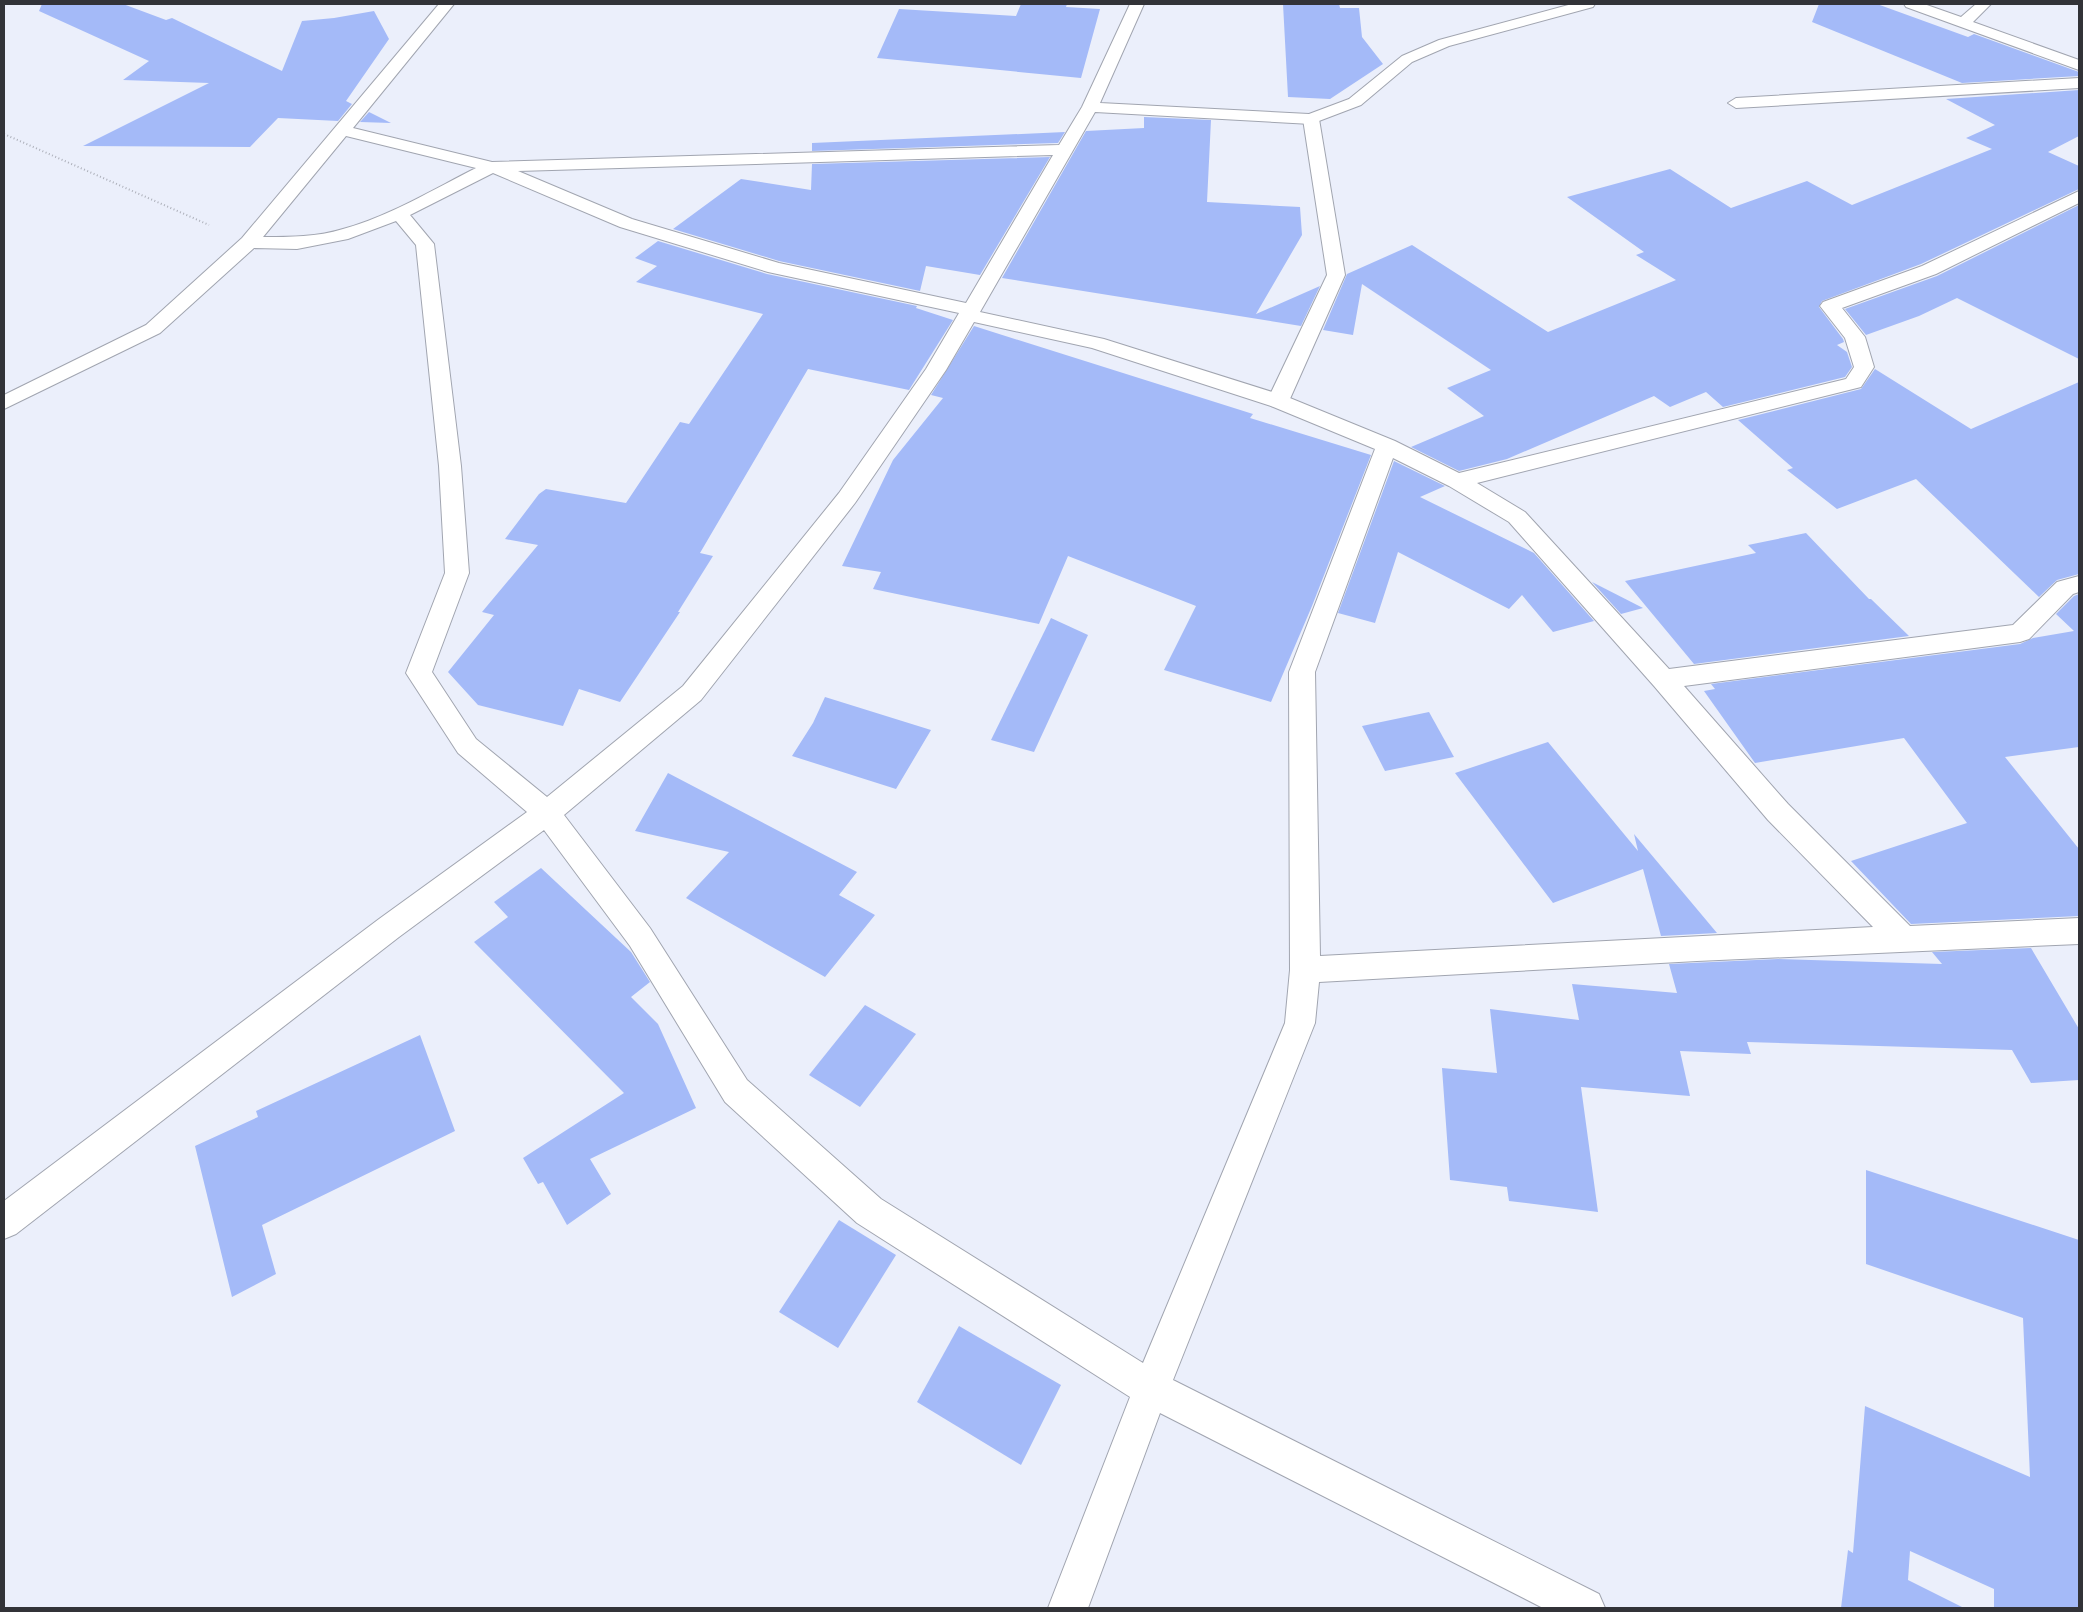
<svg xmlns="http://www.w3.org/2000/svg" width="2083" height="1612" viewBox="0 0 2083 1612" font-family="'Titillium Web',sans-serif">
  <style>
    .building { fill: #a4baf8 }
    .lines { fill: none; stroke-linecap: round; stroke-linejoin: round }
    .service-casing { stroke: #a1a5b0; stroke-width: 2 }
    .minor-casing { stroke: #a1a5b0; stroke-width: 2 }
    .path { stroke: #adb0ba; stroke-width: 2; stroke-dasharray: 1 2.5; stroke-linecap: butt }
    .service { fill: #fff; fill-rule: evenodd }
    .minor { fill: #fff; fill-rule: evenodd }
  </style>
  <rect width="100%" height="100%" fill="#ebeffb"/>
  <g class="building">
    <polygon points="42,4 123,4 166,20 172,18 282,71 302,21 334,18 374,11 389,39 346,101 352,104 338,121 278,118 250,147 83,146 209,83 123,80 149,61 39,11"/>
    <polygon points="1021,4 1067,4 1066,7 1100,9 1081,78 877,58 899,9 1016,16"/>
    <polygon points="1283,4 1339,4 1340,8 1359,8 1362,37 1383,64 1330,99 1288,97"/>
    <polygon points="1819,4 1877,4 1968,37 1974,34 2079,72 2079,76 1962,83 1812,22"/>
    <polygon points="2079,90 2079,136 2048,152 2079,166 2079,189 1921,264 1822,301 1819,307 1843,339 1844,342 1837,345 1847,352 1852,367 1845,377 1723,407 1706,392 1670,407 1654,396 1507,459 1459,471 1411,447 1484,416 1447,388 1491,370 1362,284 1353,335 1323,330 1347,274 1412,245 1548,332 1676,280 1636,255 1644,252 1567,197 1670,169 1731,208 1807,181 1852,205 1992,149 1966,138 1995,125 1946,99"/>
    <polygon points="369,112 391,123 360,122"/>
    <polygon points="1144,117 1211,120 1207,202 1300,207 1302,235 1256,314 1320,286 1301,326 1002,278 1086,131 1144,128"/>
    <polygon points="1065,132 1058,143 812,151 812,143"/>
    <polygon points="1050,157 980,275 926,266 920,291 779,261 673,229 741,179 811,190 812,164"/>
    <polygon points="2079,205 2079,359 1957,298 1919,316 1866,335 1845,309 1937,276"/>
    <polygon points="658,241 767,274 917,306 916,308 953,320 909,390 808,369 700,553 713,556 678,612 680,612 620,702 579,689 563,726 478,705 448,672 494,615 482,612 538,545 505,539 539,494 546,489 626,503 680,422 689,424 763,314 636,282 657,266 635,258"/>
    <polygon points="974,326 1253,414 1250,418 1371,455 1312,606 1271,702 1164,670 1196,606 1068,556 1039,624 873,589 881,572 842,566 893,460 943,398 931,395"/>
    <polygon points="1875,369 1971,429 2079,382 2079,574 2057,580 2039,597 1916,479 1837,509 1787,470 1793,468 1738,420 1861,389"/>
    <polygon points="1394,461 1445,486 1420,497 1534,553 1594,621 1553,632 1522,595 1509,609 1398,552 1375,623 1338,613"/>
    <polygon points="1806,533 1869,599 1871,599 1909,636 1694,664 1625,581 1756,553 1748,545"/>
    <polygon points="1592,582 1643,608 1621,614"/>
    <polygon points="2079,594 2079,747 2005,757 2079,849 2079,916 1911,924 1851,861 1967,823 1904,738 1755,763 1704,691 1715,689 1711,684 2020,644 2033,638 2074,631 2056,614 2074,596"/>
    <polygon points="1051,618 1088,635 1034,752 991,740"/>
    <polygon points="825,697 931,730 896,789 792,756 813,723"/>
    <polygon points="1429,712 1454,757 1385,771 1362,726"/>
    <polygon points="1548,742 1638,851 1634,834 1717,933 1661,936 1643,869 1553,903 1455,773"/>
    <polygon points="668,773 857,872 839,895 875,915 825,977 686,898 729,852 635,831"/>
    <polygon points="541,868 631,952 650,982 631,997 658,1024 696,1108 590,1159 611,1194 567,1225 543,1182 538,1184 523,1158 624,1093 474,942 508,917 494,902"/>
    <polygon points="2031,948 2079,1029 2079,1080 2031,1083 2012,1050 1747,1042 1751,1054 1680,1051 1690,1096 1581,1087 1598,1212 1509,1201 1507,1187 1450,1180 1442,1068 1497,1073 1490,1009 1579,1020 1572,984 1677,993 1669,964 1778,959 1942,964 1932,952"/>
    <polygon points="865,1005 916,1034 860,1107 809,1075"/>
    <polygon points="420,1035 455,1131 262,1225 276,1274 232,1297 195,1146 258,1117 256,1111"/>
    <polygon points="1866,1170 2079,1240 2079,1608 1994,1608 1994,1589 1910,1551 1908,1580 1964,1608 1841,1608 1848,1550 1853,1553 1865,1406 2030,1477 2023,1318 1866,1264"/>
    <polygon points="839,1220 896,1255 838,1348 779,1312"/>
    <polygon points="959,1326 1061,1385 1021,1465 917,1402"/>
  </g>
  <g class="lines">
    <g class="service-casing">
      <g id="service">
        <polygon points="2079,78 2079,88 1736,108 1728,103 1736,98"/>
        <polygon points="1311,114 1317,116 1319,119 1345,275 1289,401 1285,406 1278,407 1271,406 1267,401 1327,275 1303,119 1305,116"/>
      </g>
    </g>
    <g class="minor-casing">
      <g id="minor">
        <path d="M 439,4 L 454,4 L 353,128 L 492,162 L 1059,145 L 1082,107 L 1130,4 L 1144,4 L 1100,103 L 1309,114 L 1349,99 L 1402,56 L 1439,40 L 1572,4 L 1595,4 L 1593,7 L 1449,46 L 1412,62 L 1361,105 L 1311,124 L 1095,112 L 980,312 L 1104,339 L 1285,396 L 1395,441 L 1459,473 L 1846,379 L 1854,367 L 1845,338 L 1820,306 L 1823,302 L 1922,266 L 2079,191 L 2079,203 L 1936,274 L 1842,308 L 1865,337 L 1874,367 L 1861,387 L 1477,483 L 1525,512 L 1669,669 L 2013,625 L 2057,582 L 2079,576 L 2079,592 L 2073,594 L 2029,639 L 2020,642 L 1684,686 L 1788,804 L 1910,926 L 2079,918 L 2079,944 L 1697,961 L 1319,982 L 1315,1023 L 1173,1380 L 1599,1594 L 1605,1608 L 1543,1608 L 1160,1413 L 1088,1608 L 1048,1608 L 1130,1397 L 857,1223 L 725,1102 L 630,946 L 544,830 L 399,937 L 16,1234 L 4,1239 L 4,1201 L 379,919 L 527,812 L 458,753 L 406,673 L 445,573 L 439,466 L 416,245 L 396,221 L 348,239 L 297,249 L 254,248 L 160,333 L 4,409 L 4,395 L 146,325 L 242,238 ZM 346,136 L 476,168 C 434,189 388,217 343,229 C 317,237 290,237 263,237 ZM 1053,155 L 966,303 L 779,263 L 632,219 L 518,171 ZM 493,173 L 620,227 L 768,272 L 959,313 L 926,369 L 839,493 L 683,686 L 547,797 L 476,739 L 432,672 L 469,573 L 461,466 L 434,244 L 410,215 ZM 974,322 L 1092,348 L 1271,406 L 1375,449 L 1289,672 L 1290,970 L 1285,1023 L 1143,1363 L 881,1199 L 747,1080 L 650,928 L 564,815 L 701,700 L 855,503 L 946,370 ZM 1393,458 L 1449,486 L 1509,522 L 1654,686 L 1768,820 L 1873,927 L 1320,956 L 1315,672 Z"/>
        <polygon points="1904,4 1924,4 1961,17 1976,4 1991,4 1973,22 2079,60 2079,70 1906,7"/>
      </g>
    </g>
    <polyline class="path" points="4,134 209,225"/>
    <use href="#service" class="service"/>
    <use href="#minor" class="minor"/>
  </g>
  <rect width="2083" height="1612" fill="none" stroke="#323338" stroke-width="10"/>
</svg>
